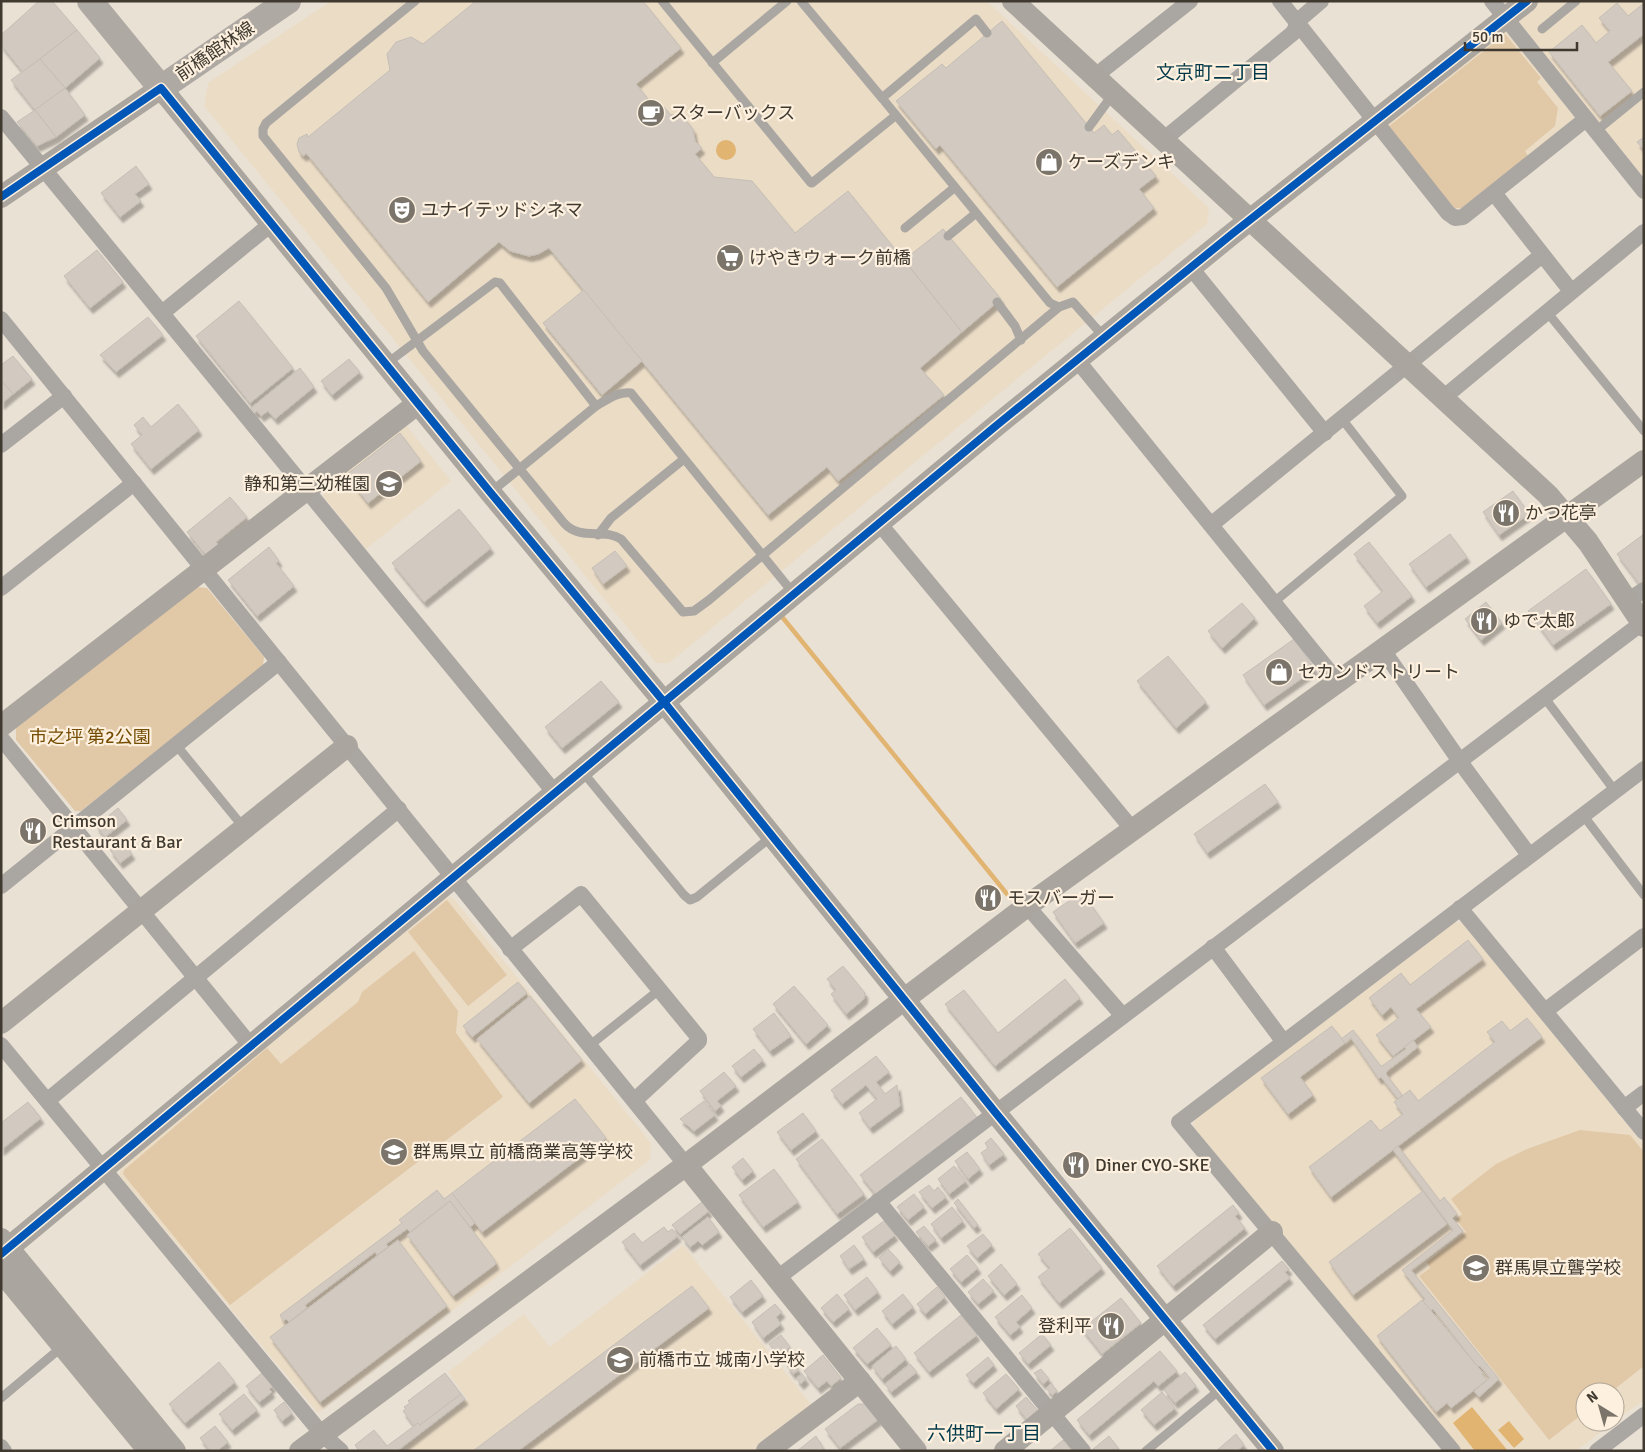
<svg xmlns="http://www.w3.org/2000/svg" width="1645" height="1452" viewBox="0 0 1645 1452" font-family="Signika,'Noto Sans JP',sans-serif">
  <style>
    .built { fill: #ebdcc6 }
    .green { fill: #e1c8a7 }
    .water { fill: #e1b471 }
    .lines { fill: none; stroke-linecap: round; stroke-linejoin: round }
    .stream { stroke: #e1b471; stroke-width: 4.5 }
    .building { fill: #d2cac1; stroke: #c5beb5; filter: url(#shadow) }
    .lane { stroke: #aaa6a2; stroke-width: 9 }
    .street { stroke: #aaa6a2; stroke-width: 16 }
    .secondary { stroke: #aaa69f; stroke-width: 22 }
    .primary { stroke: #aea9a2; stroke-width: 26 }
    .cycleway-casing { stroke: #fdf0de; stroke-width: 11 }
    .cycleway { stroke: #0057b8; stroke-width: 8 }
    .labels { text-anchor: middle; stroke-width: 4.5; stroke-linejoin: round; paint-order: stroke }
    .street-label { font-size: 18px; fill: #3f3930; stroke: #fdf0de }
    .poi-label { font-size: 18px; fill: #3f3930; stroke: #fdf0de; text-anchor: start }
    .park-label { font-size: 18px; fill: #744c02; stroke: #fdf0de }
    .neighbourhood-label { font-size: 19px; fill: #003849; stroke: #fdf0de }
  </style>
  <defs>
    <filter id="shadow"><feDropShadow dx="3" dy="5.5" stdDeviation="1" flood-color="#0004"/></filter>
  </defs>
  <rect width="100%" height="100%" fill="#eae1d5"/>
  <g class="built">
    <polygon points="331,1 987,1 1209,208 1207,224 669,663 656,663 204,106 208,83"/>
    <polygon points="1530,1 1644,1 1644,183 1587,110 1456,215 1380,118"/>
    <polygon points="406,425 451,481 366,549 323,496 326,487"/>
    <polygon points="446,898 453,898 651,1143 650,1160 318,1413 119,1175 122,1166"/>
    <polygon points="1453,922 1462,923 1644,1145 1644,1400 1615,1421 1615,1392 1585,1392 1585,1422 1614,1422 1576,1451 1458,1451 1193,1126 1197,1114"/>
    <polygon points="683,1245 814,1408 757,1451 399,1451 467,1399 448,1372 524,1314 550,1347"/>
  </g>
  <g class="green">
    <polygon points="1505,34 1541,78 1537,82 1558,108 1555,126 1525,151 1528,156 1462,208 1454,208 1388,127"/>
    <polygon points="197,587 207,588 264,657 263,666 81,811 75,811 16,740 16,728"/>
    <polygon points="447,900 507,975 468,1006 408,932"/>
    <polygon points="414,951 458,1011 456,1033 503,1097 230,1305 123,1174 124,1170 267,1048 281,1064 358,1002 362,992"/>
    <polygon points="1580,1130 1630,1135 1644,1152 1644,1366 1611,1392 1585,1392 1585,1412 1549,1440 1419,1276 1430,1268 1427,1262 1466,1232 1456,1219 1462,1214 1451,1199 1496,1164 1527,1149"/>
  </g>
  <g class="water">
    <circle cx="726" cy="150" r="10"/>
    <polygon points="1472,1407 1508,1451 1475,1451 1453,1423"/>
    <polygon points="1509,1421 1524,1439 1514,1448 1498,1430"/>
  </g>
  <g class="lines">
    <polyline class="stream" points="783,618 1007,894"/>
  </g>
  <g class="building">
    <polygon points="39,1 52,1 77,30 23,72 1,45 1,35"/>
    <polygon points="476,1 643,1 681,48 636,84 657,110 663,106 671,115 679,114 684,118 693,129 695,141 702,148 695,154 714,177 752,181 795,233 848,191 962,332 920,368 944,395 838,481 827,467 768,515 549,248 538,254 529,256 510,251 499,242 428,302 306,153 304,156 299,152 297,144 299,138 307,134 308,137 390,70 387,54 396,42 411,37 423,44"/>
    <polygon points="1617,3 1628,16 1644,3 1644,34 1608,62 1632,91 1600,116 1549,52 1582,25 1596,43 1610,31 1599,18"/>
    <polygon points="1002,21 1094,133 1104,125 1112,135 1118,130 1156,176 1139,189 1154,208 1057,287 940,145 936,149 896,101 942,64 946,68"/>
    <polygon points="77,30 100,58 65,88 40,59"/>
    <polygon points="40,59 65,88 35,110 11,80"/>
    <polygon points="65,88 85,115 56,137 35,110"/>
    <polygon points="35,110 56,137 37,146 17,122"/>
    <polygon points="1644,137 1644,150 1637,142"/>
    <polygon points="136,166 149,184 135,194 141,201 120,217 101,193"/>
    <polygon points="943,229 1001,299 962,332 904,260"/>
    <polygon points="97,250 123,282 90,308 64,276"/>
    <polygon points="584,290 642,361 602,395 543,323"/>
    <polygon points="239,301 293,368 250,403 196,336"/>
    <polygon points="148,317 163,335 116,372 100,355"/>
    <polygon points="13,356 32,379 13,394 1,380 1,365"/>
    <polygon points="349,359 360,372 332,395 321,381"/>
    <polygon points="300,368 314,387 275,419 268,411 261,416 257,411 255,413 251,408"/>
    <polygon points="1,380 13,394 1,404"/>
    <polygon points="178,404 199,430 151,469 131,444 142,435 134,425 143,417 151,427"/>
    <polygon points="400,433 421,461 368,503 346,475"/>
    <polygon points="1513,491 1529,514 1499,535 1483,512"/>
    <polygon points="230,497 247,517 216,542 222,549 209,559 187,532"/>
    <polygon points="459,509 491,548 424,602 392,563"/>
    <polygon points="1450,534 1467,557 1426,587 1409,564"/>
    <polygon points="1644,534 1644,584 1641,586 1617,554"/>
    <polygon points="1369,542 1412,596 1377,623 1364,606 1383,591 1354,554"/>
    <polygon points="269,547 279,561 276,563 294,586 257,616 228,580"/>
    <polygon points="615,551 627,566 603,584 592,568"/>
    <polygon points="1586,569 1611,604 1553,645 1528,611"/>
    <polygon points="1486,602 1502,623 1481,640 1465,619"/>
    <polygon points="1242,603 1255,618 1222,648 1208,631"/>
    <polygon points="1294,639 1315,669 1264,705 1243,675"/>
    <polygon points="1168,656 1206,702 1176,728 1137,681"/>
    <polygon points="601,681 619,702 562,748 545,727"/>
    <polygon points="1265,784 1278,802 1207,853 1194,834"/>
    <polygon points="118,808 127,820 105,837 96,826"/>
    <polygon points="122,841 132,854 120,863 110,850"/>
    <polygon points="1082,892 1104,923 1075,943 1053,912"/>
    <polygon points="1468,940 1483,959 1416,1009 1431,1027 1393,1056 1376,1035 1399,1018 1391,1007 1382,1015 1369,998 1401,973 1410,985"/>
    <polygon points="843,966 865,993 864,999 846,1014 831,994 836,990 827,979"/>
    <polygon points="1065,979 1080,998 995,1066 945,1004 964,990 998,1033"/>
    <polygon points="518,982 527,993 472,1037 463,1026"/>
    <polygon points="794,986 828,1025 806,1044 773,1004"/>
    <polygon points="530,996 582,1060 529,1103 477,1039"/>
    <polygon points="774,1013 791,1036 770,1051 753,1029"/>
    <polygon points="1527,1018 1542,1037 1331,1197 1309,1167 1371,1120 1380,1131 1403,1114 1394,1102 1410,1090 1418,1101 1495,1042 1487,1032 1502,1021 1510,1031"/>
    <polygon points="1332,1026 1345,1043 1300,1077 1313,1095 1288,1114 1261,1078"/>
    <polygon points="1353,1030 1380,1065 1382,1066 1406,1049 1404,1047 1413,1040 1418,1047 1387,1071 1386,1074 1402,1095 1398,1099 1381,1077 1379,1079 1351,1038 1345,1043 1341,1039"/>
    <polygon points="754,1049 763,1060 741,1077 732,1066"/>
    <polygon points="876,1056 889,1072 876,1082 885,1094 897,1085 900,1106 870,1128 859,1113 877,1099 866,1085 842,1104 831,1090"/>
    <polygon points="724,1072 736,1086 717,1101 721,1106 715,1111 700,1091"/>
    <polygon points="961,1097 978,1119 877,1196 860,1175"/>
    <polygon points="575,1099 606,1138 482,1232 452,1193"/>
    <polygon points="704,1101 715,1115 694,1131 680,1119"/>
    <polygon points="28,1102 41,1118 1,1150 1,1123"/>
    <polygon points="803,1113 816,1131 791,1150 777,1132"/>
    <polygon points="991,1138 1004,1154 989,1165 981,1153 988,1148 985,1143"/>
    <polygon points="822,1139 864,1194 837,1214 796,1159"/>
    <polygon points="1398,1146 1440,1201 1444,1197 1457,1214 1452,1218 1463,1231 1411,1270 1499,1379 1479,1397 1474,1391 1490,1378 1480,1366 1478,1367 1433,1309 1430,1311 1423,1301 1425,1299 1402,1270 1453,1230 1393,1150"/>
    <polygon points="967,1152 980,1169 968,1179 955,1161"/>
    <polygon points="743,1158 753,1171 742,1180 732,1167"/>
    <polygon points="954,1166 966,1181 949,1194 938,1179"/>
    <polygon points="774,1169 798,1202 763,1227 739,1195"/>
    <polygon points="929,1185 934,1191 938,1187 946,1197 932,1208 919,1192"/>
    <polygon points="437,1190 444,1199 452,1193 475,1223 470,1227 450,1201 410,1232 407,1229 386,1244 388,1247 377,1255 375,1252 305,1305 307,1308 289,1322 286,1319 283,1321 280,1315 402,1223 399,1220"/>
    <polygon points="1423,1191 1447,1224 1353,1295 1329,1262"/>
    <polygon points="914,1194 924,1207 908,1220 897,1207"/>
    <polygon points="958,1199 978,1225 974,1228 954,1203"/>
    <polygon points="450,1201 494,1259 496,1264 453,1296 407,1235"/>
    <polygon points="702,1202 709,1211 680,1234 672,1225"/>
    <polygon points="1233,1205 1239,1213 1235,1216 1245,1228 1173,1286 1157,1266"/>
    <polygon points="952,1207 963,1221 941,1238 931,1224"/>
    <polygon points="708,1217 719,1232 702,1245 698,1241 690,1247 682,1237"/>
    <polygon points="884,1221 895,1235 873,1252 862,1237"/>
    <polygon points="924,1226 936,1240 928,1246 916,1232"/>
    <polygon points="664,1227 668,1232 672,1229 678,1236 640,1265 622,1242 634,1233 642,1243"/>
    <polygon points="1070,1228 1102,1268 1059,1303 1038,1277 1050,1268 1038,1254"/>
    <polygon points="983,1234 992,1245 977,1258 967,1246"/>
    <polygon points="398,1240 447,1306 320,1402 270,1337"/>
    <polygon points="854,1245 864,1259 849,1269 840,1256"/>
    <polygon points="888,1249 900,1262 890,1271 879,1258"/>
    <polygon points="967,1255 978,1268 961,1282 950,1269"/>
    <polygon points="1282,1261 1289,1269 1285,1272 1290,1278 1215,1339 1203,1325"/>
    <polygon points="1001,1264 1017,1284 1004,1295 988,1276"/>
    <polygon points="867,1277 878,1292 855,1310 844,1295"/>
    <polygon points="983,1279 994,1291 978,1304 968,1292"/>
    <polygon points="751,1280 763,1296 742,1312 730,1297"/>
    <polygon points="692,1286 709,1308 518,1451 473,1451"/>
    <polygon points="937,1287 945,1297 925,1314 917,1304"/>
    <polygon points="837,1294 849,1309 833,1322 821,1308"/>
    <polygon points="903,1294 913,1307 892,1324 882,1311"/>
    <polygon points="1022,1295 1032,1308 1016,1322 1020,1327 1010,1335 995,1317"/>
    <polygon points="1121,1298 1141,1323 1102,1354 1082,1329"/>
    <polygon points="1422,1300 1483,1373 1482,1374 1487,1380 1451,1408 1447,1403 1436,1412 1377,1336"/>
    <polygon points="775,1304 782,1312 776,1317 781,1324 763,1338 752,1322"/>
    <polygon points="961,1315 977,1335 929,1372 914,1353"/>
    <polygon points="877,1328 891,1345 867,1364 853,1348"/>
    <polygon points="1042,1334 1051,1345 1028,1364 1019,1353"/>
    <polygon points="781,1335 790,1347 779,1357 769,1344"/>
    <polygon points="896,1346 906,1359 882,1379 872,1366"/>
    <polygon points="1160,1351 1177,1371 1158,1386 1154,1381 1089,1435 1077,1420"/>
    <polygon points="823,1355 841,1378 831,1386 827,1381 818,1388 804,1371"/>
    <polygon points="988,1357 994,1365 973,1383 966,1375"/>
    <polygon points="792,1361 799,1370 793,1374 787,1366"/>
    <polygon points="219,1362 235,1382 185,1423 169,1404"/>
    <polygon points="910,1364 917,1372 891,1392 885,1384"/>
    <polygon points="1041,1369 1049,1379 1043,1384 1034,1373"/>
    <polygon points="1185,1372 1196,1386 1175,1403 1164,1390"/>
    <polygon points="262,1373 273,1386 269,1389 272,1392 259,1402 246,1386"/>
    <polygon points="445,1373 461,1394 420,1425 418,1423 414,1426 403,1411 406,1409 404,1407 410,1403 408,1401"/>
    <polygon points="802,1374 806,1379 801,1384 796,1378"/>
    <polygon points="1006,1374 1019,1389 996,1409 983,1393"/>
    <polygon points="1051,1383 1057,1391 1052,1395 1046,1388"/>
    <polygon points="1162,1392 1175,1408 1154,1425 1141,1410"/>
    <polygon points="244,1394 257,1410 232,1430 219,1414"/>
    <polygon points="461,1394 465,1399 397,1451 359,1451 355,1445 374,1430 387,1446 418,1423 420,1425"/>
    <polygon points="1026,1397 1039,1412 1028,1421 1016,1406"/>
    <polygon points="284,1402 292,1413 282,1421 274,1410"/>
    <polygon points="858,1404 868,1404 879,1419 840,1448 825,1429"/>
    <polygon points="215,1426 228,1442 217,1451 210,1451 200,1438"/>
    <polygon points="1236,1434 1244,1445 1237,1451 1216,1451"/>
    <polygon points="816,1436 825,1451 797,1451"/>
    <polygon points="1109,1436 1119,1449 1092,1451 1092,1450"/>
    <polygon points="1063,1440 1072,1451 1050,1451"/>
  </g>
  <g class="lines">
    <g class="lane">
      <path d="M 415,1 L 266,123 L 263,129 L 263,136 L 386,288 L 423,351 L 564,523 C 580,541 604,528 621,539 L 683,612 L 694,611 L 709,600 L 1059,307"/>
      <polyline points="662,1 811,183 812,183 895,116"/>
      <polyline points="801,1 882,98"/>
      <polyline points="1542,29 1576,1"/>
      <polyline points="987,33 976,19 882,98 1050,303 1059,307 1073,302 1104,337"/>
      <polyline points="712,63 787,1"/>
      <polyline points="1089,127 1113,94"/>
      <polyline points="1596,131 1644,92"/>
      <polyline points="905,228 954,188"/>
      <polyline points="948,236 975,214"/>
      <polyline points="997,302 1015,326 1021,340"/>
      <polyline points="1547,312 1644,431"/>
      <polyline points="386,364 495,282 500,283 596,406"/>
      <path d="M 491,492 L 596,406 C 607,400 618,391 631,393 L 794,594"/>
      <polyline points="598,535 611,518 684,459"/>
      <polyline points="1274,602 1402,496 1342,419"/>
      <polyline points="1544,697 1615,791"/>
      <polyline points="177,746 244,828"/>
      <polyline points="582,771 684,895 690,900 697,897 772,836"/>
      <polyline points="1583,815 1644,895"/>
      <polyline points="589,1046 659,990"/>
      <polyline points="1,1398 63,1346"/>
      <polyline points="1146,1451 1222,1388"/>
    </g>
    <g class="street">
      <polyline points="1280,1 1448,213 1455,218 1463,217 1586,119"/>
      <polyline points="1492,1 1644,191"/>
      <polyline points="1096,78 1104,69 1190,1"/>
      <polyline points="1,117 555,793"/>
      <polyline points="1163,140 1293,33 1300,19 1321,1"/>
      <polyline points="1494,193 1571,291"/>
      <polyline points="1191,268 1325,433"/>
      <polyline points="162,313 271,224"/>
      <polyline points="1,319 686,1165"/>
      <polyline points="1077,360 1338,682"/>
      <polyline points="1443,398 1644,232"/>
      <polyline points="1,445 64,396"/>
      <polyline points="879,523 1133,830"/>
      <polyline points="1212,524 1542,255"/>
      <polyline points="1,588 134,483"/>
      <polyline points="1627,601 1644,590"/>
      <polyline points="1383,650 1466,770 1529,855"/>
      <polyline points="1,738 251,1046"/>
      <polyline points="1,886 279,662"/>
      <polyline points="1027,906 1123,1016"/>
      <polyline points="1460,908 1644,1132"/>
      <polyline points="1213,947 1283,1041"/>
      <polyline points="510,949 581,894 699,1038 699,1041 635,1100"/>
      <polyline points="1545,1011 1644,936"/>
      <polyline points="1,1045 322,1434 341,1451"/>
      <polyline points="48,1100 399,809"/>
      <polyline points="1624,1108 1644,1093"/>
      <polyline points="878,1201 1083,1451"/>
      <polyline points="776,1279 1642,623"/>
      <polyline points="1,1447 4,1451"/>
      <polyline points="1453,1451 1179,1122 1644,769"/>
      <polyline points="1597,1451 1644,1415"/>
    </g>
    <g class="secondary">
      <polyline points="1013,1 1548,495 1588,542 1644,626"/>
      <polyline points="1,197 161,88 490,492 664,702 995,1112 1273,1451"/>
      <polyline points="1,726 417,404"/>
      <polyline points="1,1023 347,746"/>
      <polyline points="686,1165 916,1451"/>
      <polyline points="1,1239 175,1451"/>
      <polyline points="1,1254 997,425 1232,234 1527,1"/>
      <polyline points="1,1271 149,1451"/>
      <polyline points="300,1451 686,1165 1027,906 1644,461"/>
      <polyline points="767,1451 860,1381"/>
      <polyline points="1005,1451 1272,1232"/>
    </g>
    <polyline class="primary" points="90,1 161,88 288,1"/>
    <g class="cycleway-casing">
      <g id="cycleway">
        <polyline points="1,197 161,88 490,492 664,702 995,1112 1273,1451"/>
        <polyline points="1,1254 997,425 1232,234 1527,1"/>
      </g>
    </g>
    <use href="#cycleway" class="cycleway"/>
  </g>
  <defs>
    <g id="cafe-disc" transform="scale(1.4375)"><circle r="9.5" fill="#7b746a" stroke="#fdf0de"/><path d="M-5.5-4.5H6V0H3Q3 3.5 0 3.5H-2.5Q-5.5 3.5-5.5 0ZM3-3.2v2h1.7v-2ZM-6 4.5H4V6H-6Z" fill="#fff"/></g>
    <g id="shop-disc" transform="scale(1.4375)"><circle r="9.5" fill="#7b746a" stroke="#fdf0de"/><path d="M-5-2.5h2.3a2.7 3.5 0 0 1 5.4 0H5L5.5 6h-11ZM-1.5-2.5h3a1.5 2.3 0 0 0-3 0Z" fill="#fff"/></g>
    <g id="theatre-disc" transform="scale(1.4375)"><circle r="9.5" fill="#7b746a" stroke="#fdf0de"/><path d="M-5-5.5Q0-4 5-5.5V0Q5 5 0 6Q-5 5-5 0ZM-3.3-2.5H-1v1.5H-3.3ZM1-2.5H3.3v1.5H1ZM-2.8 1Q0 5.5 2.8 1Z" fill="#fff"/></g>
    <g id="supermarket-disc" transform="scale(1.4375)"><circle r="9.5" fill="#7b746a" stroke="#fdf0de"/><path d="M-6-5.5h2.5l.6 2H6L4.5 2H-2.5L-4.4-4H-6ZM-1.5 3.2a1.3 1.3 0 1 0 .1 0ZM3 3.2a1.3 1.3 0 1 0 .1 0Z" fill="#fff"/></g>
    <g id="school-disc" transform="scale(1.4375)"><circle r="9.5" fill="#7b746a" stroke="#fdf0de"/><path d="M0-5L7-2L0 1L-7-2ZM-4 1L0 2.5L4 1V4Q0 6-4 4Z" fill="#fff"/></g>
    <g id="restaurant-disc" transform="scale(1.4375)"><circle r="9.5" fill="#7b746a" stroke="#fdf0de"/><path d="M-5-6h1v4h1v-4h1v4h1v-4h1v5L-1.5 .5V6h-2V.5L-5-1ZM5-6V6H3V1.5H1.5Q1.5-4 5-6Z" fill="#fff"/></g>
  </defs>
  <g fill-rule="evenodd">
    <use href="#cafe-disc" x="651" y="113"/>
    <use href="#shop-disc" x="1049" y="162"/>
    <use href="#theatre-disc" x="402" y="210"/>
    <use href="#supermarket-disc" x="730" y="258"/>
    <use href="#school-disc" x="389" y="484"/>
    <use href="#restaurant-disc" x="1506" y="513"/>
    <use href="#restaurant-disc" x="1484" y="621"/>
    <use href="#shop-disc" x="1279" y="672"/>
    <use href="#restaurant-disc" x="33" y="831"/>
    <use href="#restaurant-disc" x="988" y="898"/>
    <use href="#school-disc" x="394" y="1152"/>
    <use href="#restaurant-disc" x="1076" y="1165"/>
    <use href="#school-disc" x="1476" y="1268"/>
    <use href="#restaurant-disc" x="1111" y="1326"/>
    <use href="#school-disc" x="620" y="1360"/>
  </g>
  <g class="labels">
    <g class="street-label">
      <text transform="translate(215 51) rotate(-34)" y="6">前橋館林線</text>
    </g>
    <g class="poi-label">
      <text x="670" y="119">スターバックス</text>
      <text x="1068" y="168">ケーズデンキ</text>
      <text x="421" y="216">ユナイテッドシネマ</text>
      <text x="749" y="264">けやきウォーク前橋</text>
      <text x="370" y="490" text-anchor="end">静和第三幼稚園</text>
      <text x="1525" y="519">かつ花亭</text>
      <text x="1503" y="627">ゆで太郎</text>
      <text x="1298" y="678">セカンドストリート</text>
      <text x="52" y="827">Crimson<tspan x="52" dy="21">Restaurant &amp; Bar</tspan></text>
      <text x="1007" y="904">モスバーガー</text>
      <text x="413" y="1158">群馬県立 前橋商業高等学校</text>
      <text x="1095" y="1171">Diner CYO-SKE</text>
      <text x="1495" y="1274">群馬県立聾学校</text>
      <text x="1092" y="1332" text-anchor="end">登利平</text>
      <text x="639" y="1366">前橋市立 城南小学校</text>
    </g>
    <g class="park-label">
      <text x="90" y="743">市之坪 第2公園</text>
    </g>
    <g class="neighbourhood-label">
      <text x="1213" y="79">文京町二丁目</text>
      <text x="984" y="1440">六供町一丁目</text>
    </g>
  </g>
  <rect width="1645" height="1452" fill="none" stroke="#3f3930" stroke-width="5"/>
  <g transform="translate(1600 1407) rotate(323)"><circle r="24" fill="#fdf0de" stroke="#b1a798"/>
  <path d="M0-4L9 19L0 12L-9 19Z" fill="#7b746a"/>
  <text y="-8" font-size="14" font-weight="bold" text-anchor="middle" fill="#3f3930">N</text>
  </g>
  <path d="M1465 42v8h112v-8" fill="none" stroke="#3f3930" stroke-width="2.5"/>
  <text x="1472" y="42" font-size="15" fill="#3f3930" stroke="#fdf0de" stroke-width="4" paint-order="stroke">50 m</text>
</svg>
